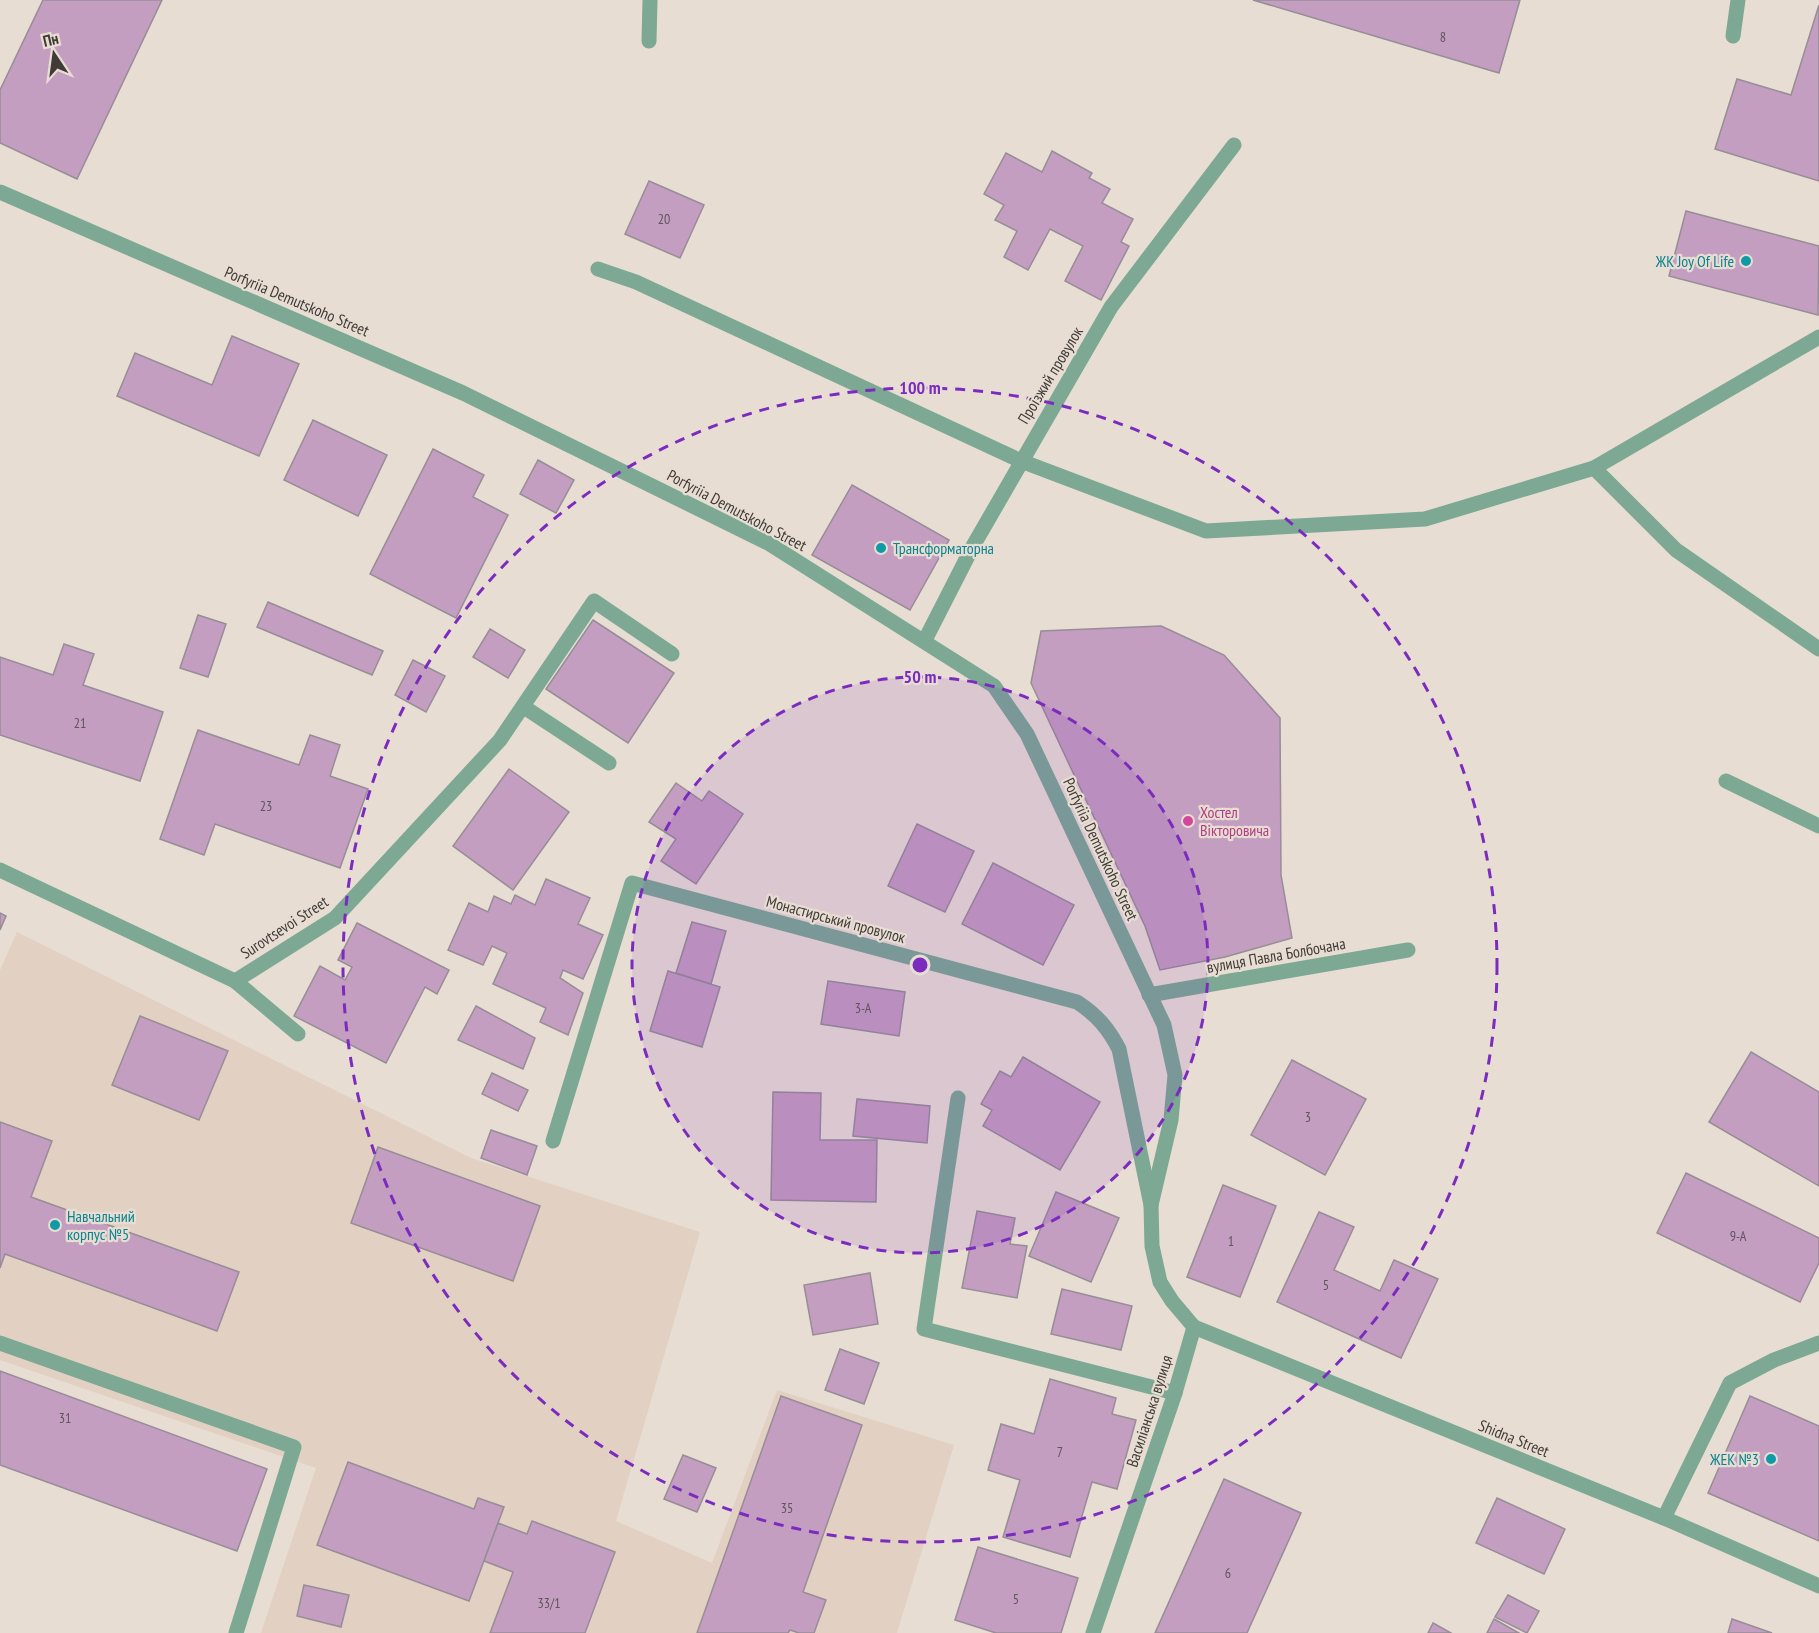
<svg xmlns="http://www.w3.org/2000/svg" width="1819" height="1633" viewBox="0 0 1819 1633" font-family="'PT Sans Narrow',sans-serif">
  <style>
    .built { fill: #e2d1c2 }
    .building { fill: #c39ec1; stroke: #978d96; stroke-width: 1.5 }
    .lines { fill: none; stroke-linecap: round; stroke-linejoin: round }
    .minor { stroke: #7ca894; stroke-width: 15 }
    .ring { fill: none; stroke: #7b2cbf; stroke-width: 3; stroke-dasharray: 10 8 }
    .culture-dot { fill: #0f9aa8; stroke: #e7ddd3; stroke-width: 2 }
    .hotel-dot { fill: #d1479c; stroke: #e7ddd3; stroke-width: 2 }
    .labels { text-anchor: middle; stroke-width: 4.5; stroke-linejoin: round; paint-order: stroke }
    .number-label { font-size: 14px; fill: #61545a }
    .culture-label { font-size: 16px; fill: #0d838f; stroke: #e7ddd3; text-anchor: end }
    .street-label { font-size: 16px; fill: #403b37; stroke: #e7ddd3 }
    .hotel-label { font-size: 16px; fill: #b23c85; stroke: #e7ddd3; text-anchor: start }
    .centre { fill: #7b2cbf; stroke: #e7ddd3; stroke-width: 3 }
    .ring-label { font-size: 18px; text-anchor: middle; font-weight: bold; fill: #7b2cbf; stroke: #e7ddd3; stroke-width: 4.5; stroke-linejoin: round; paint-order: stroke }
  </style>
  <rect width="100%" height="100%" fill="#e7ddd3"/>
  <polygon class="built" points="17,932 471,1158 700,1232 616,1521 712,1563 777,1390 954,1445 897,1633 261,1633 316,1468 0,1360 0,970"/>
  <g class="building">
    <polygon points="43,0 162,0 77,179 0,143 0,90"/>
    <polygon points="1253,0 1520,0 1499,73"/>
    <polygon points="1819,5 1819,181 1715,149 1737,79 1791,95"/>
    <polygon points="1052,151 1092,173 1089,178 1110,189 1102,203 1133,219 1121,242 1129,246 1101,300 1065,281 1083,246 1050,229 1028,270 1004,257 1017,231 995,220 1004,205 984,194 1006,153 1042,172"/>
    <polygon points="649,181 704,205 680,258 625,234"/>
    <polygon points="1686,211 1819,246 1818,315 1669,276"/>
    <polygon points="232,336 299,364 259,456 117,396 135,353 212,385"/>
    <polygon points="313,420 387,455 358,516 284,480"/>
    <polygon points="433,449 484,475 473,497 508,515 456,618 370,574"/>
    <polygon points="538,460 574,480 556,513 520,494"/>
    <polygon points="852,485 949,540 910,610 812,555"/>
    <polygon points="268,602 383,651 372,675 257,627"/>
    <polygon points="198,615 226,624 208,677 180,668"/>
    <polygon points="593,620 674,673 628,743 546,689"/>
    <polygon points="1161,626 1224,655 1280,718 1281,875 1292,938 1225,957 1160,970 1145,926 1031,683 1041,631"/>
    <polygon points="490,629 525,650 508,678 473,657"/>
    <polygon points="64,644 94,654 83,685 163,712 140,781 0,735 0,657 53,675"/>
    <polygon points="413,660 445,676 426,712 395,695"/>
    <polygon points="198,730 299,765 310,735 340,745 330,776 368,789 340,868 215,824 204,855 160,839"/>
    <polygon points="509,769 569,812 513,890 453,846"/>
    <polygon points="676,783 702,801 709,791 743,814 696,884 661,861 676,839 649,822"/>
    <polygon points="917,824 974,851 945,912 888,886"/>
    <polygon points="993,863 1074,905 1043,965 962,924"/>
    <polygon points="546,879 590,898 578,924 603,935 583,979 563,970 560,978 583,993 568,1035 540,1022 546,1008 493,984 507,953 492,946 483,965 448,950 469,903 488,912 494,896 511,904 515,895 535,905"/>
    <polygon points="0,913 6,916 0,930"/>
    <polygon points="692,922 726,931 711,984 676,973"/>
    <polygon points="357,923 449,970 437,994 425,987 386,1063 294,1016 320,966 345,980 352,967 338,960"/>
    <polygon points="668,971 720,987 702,1047 650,1031"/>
    <polygon points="828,981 905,992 899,1036 821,1024"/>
    <polygon points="476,1006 535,1038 523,1069 458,1040"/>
    <polygon points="140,1016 228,1051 199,1120 112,1085"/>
    <polygon points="1751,1052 1819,1092 1819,1186 1709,1122"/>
    <polygon points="1023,1057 1100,1102 1060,1170 983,1126 992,1110 981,1104 1000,1071 1011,1077"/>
    <polygon points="1292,1060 1366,1099 1325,1175 1251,1135"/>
    <polygon points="492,1073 528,1090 518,1111 482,1094"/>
    <polygon points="773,1092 821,1093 820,1140 877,1140 876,1202 771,1200"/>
    <polygon points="857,1099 930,1106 927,1143 853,1136"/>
    <polygon points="0,1122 52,1141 31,1197 239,1272 217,1331 5,1254 0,1268"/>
    <polygon points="491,1130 537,1146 527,1175 481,1158"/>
    <polygon points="378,1147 540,1206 513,1281 351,1223"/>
    <polygon points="1686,1173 1819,1238 1819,1263 1800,1302 1657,1233"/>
    <polygon points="1223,1185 1276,1206 1240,1297 1187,1277"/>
    <polygon points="1056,1192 1119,1218 1091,1282 1029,1256"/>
    <polygon points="977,1211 1015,1218 1010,1244 1027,1246 1017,1298 962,1288"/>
    <polygon points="1319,1212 1354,1227 1334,1270 1380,1291 1394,1260 1438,1279 1401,1358 1277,1302"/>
    <polygon points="870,1273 878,1324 813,1335 804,1285"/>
    <polygon points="1062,1289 1132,1306 1121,1350 1051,1334"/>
    <polygon points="840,1349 879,1363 864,1404 825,1390"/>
    <polygon points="0,1371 267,1469 237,1551 0,1465"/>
    <polygon points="1050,1379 1116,1398 1112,1414 1136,1420 1117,1489 1092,1482 1070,1557 1003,1537 1020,1480 988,1470 1001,1424 1034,1434"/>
    <polygon points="781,1396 862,1425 803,1592 826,1600 814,1633 799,1633 790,1630 788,1633 697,1633"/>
    <polygon points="1750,1396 1819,1426 1819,1541 1708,1493"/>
    <polygon points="683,1455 716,1468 697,1512 664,1499"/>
    <polygon points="348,1462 474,1509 478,1498 504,1507 469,1601 317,1545"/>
    <polygon points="1224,1479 1301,1513 1247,1633 1155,1633"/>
    <polygon points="1497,1498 1565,1529 1544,1574 1476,1543"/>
    <polygon points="532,1521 615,1552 585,1633 490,1633 513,1572 484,1561 498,1523 527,1534"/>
    <polygon points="978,1547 1078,1578 1061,1633 996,1633 955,1620"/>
    <polygon points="304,1585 349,1595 341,1627 297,1616"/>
    <polygon points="1508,1595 1539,1611 1527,1633 1495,1617"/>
    <polygon points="1494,1619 1519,1633 1487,1633"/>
    <polygon points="1732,1619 1772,1633 1728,1633"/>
    <polygon points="1433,1623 1451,1633 1428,1633"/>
  </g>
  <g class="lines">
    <g class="minor">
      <polyline points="1733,36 1738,0"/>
      <polyline points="649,41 650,0"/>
      <polyline points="0,192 463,393 768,543 994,686 1027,734 1164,1025 1175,1075 1171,1120 1151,1205"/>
      <polyline points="598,269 636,282 1021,461 1206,531 1425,519 1594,468 1819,337"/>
      <polyline points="1594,468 1676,550 1819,649"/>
      <polyline points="925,640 973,546 1111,307 1234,145"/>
      <polyline points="524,707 609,763"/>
      <polyline points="1726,781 1819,826"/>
      <polyline points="0,870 235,981 335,918 500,740 594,601 672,654"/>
      <polyline points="235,981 298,1034"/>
      <polyline points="1149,995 1408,950"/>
      <polyline points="958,1098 924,1329 1175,1393"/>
      <path d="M 553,1141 L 632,883 L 1077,1002 C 1097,1015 1108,1028 1119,1049 L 1151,1205 L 1152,1246 L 1160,1282 L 1172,1301 L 1194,1327 L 1175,1393 L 1093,1633"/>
      <polyline points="1194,1327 1664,1518 1819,1586"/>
      <polyline points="0,1343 294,1447 236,1633"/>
      <polyline points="1664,1518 1730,1383 1774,1360 1819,1343"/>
    </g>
  </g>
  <circle cx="920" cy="965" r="288" fill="#7b2cbf" fill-opacity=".12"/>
  <g class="ring">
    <circle cx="920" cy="965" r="288"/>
    <circle cx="920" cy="965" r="577"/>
  </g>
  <g class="culture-dot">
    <circle cx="1746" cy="261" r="6"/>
    <circle cx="881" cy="548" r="6"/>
    <circle cx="55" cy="1225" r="6"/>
    <circle cx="1771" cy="1459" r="6"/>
  </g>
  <circle class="hotel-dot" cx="1188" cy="821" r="6"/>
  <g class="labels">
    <g class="number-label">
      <text x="1443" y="42">8</text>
      <text x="664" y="224">20</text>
      <text x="80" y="728">21</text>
      <text x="266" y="811">23</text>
      <text x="863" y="1013">3-А</text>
      <text x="1308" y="1122">3</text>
      <text x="1738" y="1241">9-А</text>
      <text x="1231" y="1246">1</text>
      <text x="1326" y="1290">5</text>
      <text x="65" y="1423">31</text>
      <text x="1060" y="1457">7</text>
      <text x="787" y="1513">35</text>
      <text x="1228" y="1578">6</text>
      <text x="1016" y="1604">5</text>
      <text x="549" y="1608">33/1</text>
    </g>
    <g class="culture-label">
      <text x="1734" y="267">ЖК Joy Of Life</text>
      <text x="893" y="554" text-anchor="start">Трансформаторна</text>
      <text x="67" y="1222" text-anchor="start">Навчальний<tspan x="67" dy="18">корпус №5</tspan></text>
      <text x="1759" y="1465">ЖЕК №3</text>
    </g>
    <g class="street-label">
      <text transform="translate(297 301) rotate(23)" y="6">Porfyriia Demutskoho Street</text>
      <text transform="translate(1050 375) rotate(-59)" y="6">Проїзжий провулок</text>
      <text transform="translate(737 510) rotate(28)" y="6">Porfyriia Demutskoho Street</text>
      <text transform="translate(1101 849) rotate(65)" y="6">Porfyriia Demutskoho Street</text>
      <text transform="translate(836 919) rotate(15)" y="6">Монастирський провулок</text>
      <text transform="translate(284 927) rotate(-33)" y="6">Surovtsevoi Street</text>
      <text transform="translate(1276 955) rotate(-10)" y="6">вулиця Павла Болбочана</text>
      <text transform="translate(1149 1411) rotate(-72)" y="6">Василіанська вулиця</text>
      <text transform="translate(1514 1438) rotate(22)" y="6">Shidna Street</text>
    </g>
    <g class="hotel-label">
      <text x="1200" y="818">Хостел<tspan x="1200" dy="18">Вікторовича</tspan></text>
    </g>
  </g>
  <circle cx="920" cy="965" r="9" class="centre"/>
  <g class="ring-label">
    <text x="920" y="394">100 m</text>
    <text x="920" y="683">50 m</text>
  </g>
  <g transform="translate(54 54) rotate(347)" stroke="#e7ddd3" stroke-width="4.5" paint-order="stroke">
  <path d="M0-4.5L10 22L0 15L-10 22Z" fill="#403b37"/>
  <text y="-9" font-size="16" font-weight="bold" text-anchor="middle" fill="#403b37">Пн</text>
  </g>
</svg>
